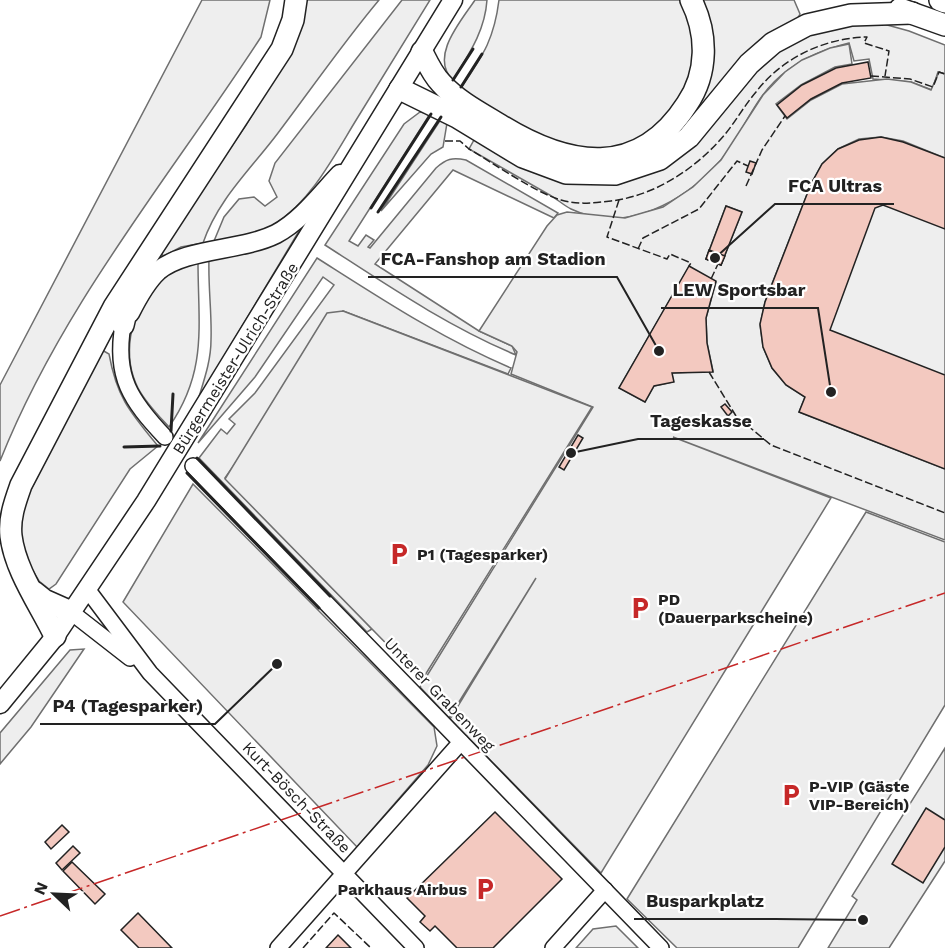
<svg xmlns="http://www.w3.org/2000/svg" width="945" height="948" viewBox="0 0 945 948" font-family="'Work Sans',sans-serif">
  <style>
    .green { fill: #eee; stroke: #6f6f6f; stroke-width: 1.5 }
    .parking { fill: #ededed; stroke: #6f6f6f; stroke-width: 1.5; fill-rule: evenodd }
    .building { fill: #f3c9c0; stroke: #222; stroke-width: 1.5 }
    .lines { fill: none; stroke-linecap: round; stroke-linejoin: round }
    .minor-casing { stroke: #222; stroke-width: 18 }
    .major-casing { stroke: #222; stroke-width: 21 }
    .highway-casing { stroke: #222; stroke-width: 24 }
    .minor { stroke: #fff; stroke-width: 15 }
    .major { stroke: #fff; stroke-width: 18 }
    .highway { stroke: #fff; stroke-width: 21 }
    .fence { stroke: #222; stroke-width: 1.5; stroke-dasharray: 8 3; stroke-linecap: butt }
    .wall { stroke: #222; stroke-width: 3 }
    .power { stroke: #c62828; stroke-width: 1.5; stroke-dasharray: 21 4.5 3 4.5; stroke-linecap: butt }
    .labels { text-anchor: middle; stroke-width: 4.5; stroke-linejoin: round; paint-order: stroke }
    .street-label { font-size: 16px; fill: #222; stroke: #fff }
    .poi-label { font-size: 16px; font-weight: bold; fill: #222; stroke: #fff; text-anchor: start }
    .leader { fill: none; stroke: #222; stroke-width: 2 }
    .callout-dot { fill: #222; stroke: #fff; stroke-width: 2 }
    .callout-label { font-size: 18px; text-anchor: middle; font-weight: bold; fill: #222; stroke: #fff; stroke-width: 4.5; stroke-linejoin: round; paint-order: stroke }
  </style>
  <rect width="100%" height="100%" fill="#fff"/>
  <g class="green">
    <path d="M 202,0 L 270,0 L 261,37 C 170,177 62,305 0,461 L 0,385 Z"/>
    <path d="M 304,0 L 379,0 C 343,43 312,88 278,133 C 251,169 218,199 203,243 L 181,247 L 164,256 L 159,253 L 246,125 L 287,56 Z"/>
    <path d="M 402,0 L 430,0 C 406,39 382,78 358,117 C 335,154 313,199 275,224 C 257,235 234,238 214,241 L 224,217 L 239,199 L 254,197 L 265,206 L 277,197 L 269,181 L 275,163 Z"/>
    <path d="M 475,0 L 487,0 C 485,31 469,54 453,80 C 429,57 461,21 475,0 Z"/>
    <path d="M 499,0 L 686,0 L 698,34 L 690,89 L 646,139 L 614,151 L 571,151 L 492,112 L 461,88 C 483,55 494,40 499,0 Z"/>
    <polygon points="701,0 794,0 800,14 796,21 780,28 758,44 678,136 672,134 685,119"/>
    <path d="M 851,15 L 909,31 L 945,45 L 945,74 L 938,72 L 932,90 L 911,82 L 873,79 L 869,59 L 854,61 L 849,43 C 820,50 795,61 774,82 C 751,105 741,137 720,161 C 684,202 625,235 571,209 C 563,205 556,198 548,194 C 522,179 495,164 469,149 L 479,131 L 523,157 L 660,159 L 749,64 Z"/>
    <path d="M 420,112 L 430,114 L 349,241 L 358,246 L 366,235 L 374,240 L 368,247 L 370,248 L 436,168 C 446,159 452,157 466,160 L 558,213 L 554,218 L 453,170 L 375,264 L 479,331 L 512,346 L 516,355 C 447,326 387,285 325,245 L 404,124 Z"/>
    <polygon points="441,119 447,123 443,147 431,154 381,211"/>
    <path d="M 881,137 L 903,142 L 945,158 L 945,469 L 799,412 C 795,404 792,395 787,387 C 779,372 765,362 762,343 C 760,329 761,316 765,302 C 772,277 808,178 824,162 C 840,145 858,140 881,137 Z"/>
    <path d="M 305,221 L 198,400 C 204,380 211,361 211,340 C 212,313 208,287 209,259 L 258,250 Z"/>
    <path d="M 317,258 C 380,298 442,339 511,368 L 508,374 L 343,311 L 225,478 L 372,629 L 367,632 L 199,458 L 221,429 L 227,434 L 235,424 L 229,419 L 255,393 L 334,285 L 323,277 L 255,377 L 198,443 Z"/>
    <path d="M 198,262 C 198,325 208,371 169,427 C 158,415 146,403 138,388 C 122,357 130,315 151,288 C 162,274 182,266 198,262 Z"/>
    <path d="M 102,350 L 109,354 C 117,398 130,412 158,446 L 130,469 L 56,584 L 49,589 L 39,581 L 27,561 L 21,538 L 22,507 Z"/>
    <polygon points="84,649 31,727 0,764 0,733 70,650"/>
    <polygon points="616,926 638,948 576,948 593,929"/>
  </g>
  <g class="parking">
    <path d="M 849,44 L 852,64 L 835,67 L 801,85 L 776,104 L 787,119 L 811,100 L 842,84 L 887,79 L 911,82 L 931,90 L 939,72 L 945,74 L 945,158 L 903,141 L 881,137 L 859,139 L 838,149 L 822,164 L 811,184 L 765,302 L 760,325 L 763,347 L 772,368 L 786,385 L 805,397 L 799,412 L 945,469 L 945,540 L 673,437 L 831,498 L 601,873 L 450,719 L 536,578 L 449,718 L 420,687 L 593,407 L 511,374 L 517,352 L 512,346 L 479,331 L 547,226 L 557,215 L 567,212 L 625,218 L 663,207 L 693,187 L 721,160 L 763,95 L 785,72 L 802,60 L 830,48 ZM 726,206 L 742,212 L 721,265 L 706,259 ZM 689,267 L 716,282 L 706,318 L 707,343 L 713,371 L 672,373 L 673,382 L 654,386 L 645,402 L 619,388 Z"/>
    <polygon points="343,311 592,407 422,680 225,479 327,313"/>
    <polygon points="193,484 434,727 437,746 428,765 357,847 123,602"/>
    <polygon points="866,512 945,542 945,705 798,948 677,948 627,899"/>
    <polygon points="945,748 945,861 889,948 828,948 857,900 852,896"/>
  </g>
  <g class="building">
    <polygon points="868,62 871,78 842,83 811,99 787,118 777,105 802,85 836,68"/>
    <polygon points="881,137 903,142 945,158 945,229 883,205 875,208 830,330 945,375 945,469 799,412 805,397 786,385 772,368 763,347 760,324 765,302 811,184 822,164 838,149 859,140"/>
    <polygon points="750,161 756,163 752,174 746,172"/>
    <polygon points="726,206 742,212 721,265 706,259"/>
    <polygon points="709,250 725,256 721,265 706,259"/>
    <polygon points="689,266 716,281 706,318 707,343 713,372 672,373 674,382 654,386 645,402 619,388"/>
    <polygon points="725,404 732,412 728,416 721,407"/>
    <polygon points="578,435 583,438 564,470 559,467"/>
    <polygon points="926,808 945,820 945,847 923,883 892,864"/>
    <polygon points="495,812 562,879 493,948 457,948 435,926 430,931 420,922 425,916 407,898"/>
    <polygon points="62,825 69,832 51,849 45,842"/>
    <polygon points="73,846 80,853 62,870 56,863"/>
    <polygon points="72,862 105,894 95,904 63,871"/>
    <polygon points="138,913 172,948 139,948 121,930"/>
    <polygon points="338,935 351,948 326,948"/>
  </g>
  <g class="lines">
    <g class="minor-casing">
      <g id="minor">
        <path d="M 123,325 C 114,377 131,401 165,437"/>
        <polyline points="193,466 661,948"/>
        <polyline points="87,589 150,673 416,948"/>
        <polyline points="71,612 130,658"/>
        <polyline points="278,948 461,742"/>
        <polyline points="553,948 605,890"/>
      </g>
    </g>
    <g class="major-casing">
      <g id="major">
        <path d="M 130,313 C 137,299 146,282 158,271 C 185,248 242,251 276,234 C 301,221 321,194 340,174"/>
        <polyline points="0,704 54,638 146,501 453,0"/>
      </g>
    </g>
    <g class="highway-casing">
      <g id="highway">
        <polyline points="940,0 945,2"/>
        <polyline points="900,9 945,25"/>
        <path d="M 422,52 C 427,62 433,75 441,83 C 457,101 480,113 500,125 C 568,167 638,180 687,104 C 708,73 708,34 691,0"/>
        <polyline points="400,89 457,117 523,157 566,173 615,174 660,159 689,137 749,64 773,43 807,25 851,15 912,13"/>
        <polyline points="123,325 131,291"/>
        <polyline points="34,592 44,600 71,612"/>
        <path d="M 55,636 C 40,605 15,570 11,536 C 9,518 15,502 21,485 L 114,307 L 282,49 L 293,20 L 296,0"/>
      </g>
    </g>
    <use href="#minor" class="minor"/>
    <use href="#major" class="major"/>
    <use href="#highway" class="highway"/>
    <g class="fence">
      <polyline points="871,76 910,79 933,87 939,72 945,74"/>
      <path d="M 445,141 L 460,141 L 469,149 C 493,163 536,193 561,200 C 578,205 593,203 611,201 C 653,196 692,171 720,140 C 734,125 743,107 756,92 C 782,58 824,38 867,37 L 864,43 L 889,51 L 885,76"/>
      <polyline points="746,186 762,150 785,116"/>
      <polyline points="619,200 607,237 667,259 670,254 691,263 689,266"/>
      <polyline points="638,249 643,238 699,209 737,161 748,166"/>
      <polyline points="711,279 718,264"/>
      <polyline points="709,372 736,416 771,445 945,513"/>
      <polyline points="303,948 334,913 371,948"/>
    </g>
    <g class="wall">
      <polyline points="453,80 473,49"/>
      <polyline points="461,87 482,54"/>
      <polyline points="371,208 431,114"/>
      <polyline points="378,212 441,117"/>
      <polyline points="171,431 173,394"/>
      <polyline points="124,447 160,446"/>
      <polyline points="197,458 330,596"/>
      <polyline points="187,473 319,608"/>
    </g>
    <polyline class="power" points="0,916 945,593"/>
  </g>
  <defs>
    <g id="parking-bare" transform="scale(1.8)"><path d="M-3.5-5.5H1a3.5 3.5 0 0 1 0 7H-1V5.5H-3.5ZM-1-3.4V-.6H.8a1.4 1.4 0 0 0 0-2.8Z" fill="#c62828" stroke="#fff" stroke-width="2.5" paint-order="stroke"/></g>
  </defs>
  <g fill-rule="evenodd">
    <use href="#parking-bare" x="399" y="554"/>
    <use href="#parking-bare" x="640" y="608"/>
    <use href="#parking-bare" x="791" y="795"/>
    <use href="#parking-bare" x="485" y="889"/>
  </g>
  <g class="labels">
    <g class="street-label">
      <text transform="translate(235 358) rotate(-58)" y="6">Bürgermeister-Ulrich-Straße</text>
      <text transform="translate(440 694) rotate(46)" y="6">Unterer Grabenweg</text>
      <text transform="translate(297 797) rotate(46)" y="6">Kurt-Bösch-Straße</text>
    </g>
    <g class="poi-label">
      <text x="417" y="560">P1 (Tagesparker)</text>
      <text x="658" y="605">PD<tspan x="658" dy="18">(Dauerparkscheine)</tspan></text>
      <text x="809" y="792">P-VIP (Gäste<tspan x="809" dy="18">VIP-Bereich)</tspan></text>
      <text x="467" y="895" text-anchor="end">Parkhaus Airbus</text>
    </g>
  </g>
  <path class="leader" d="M715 258L775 204H894M659 351L617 277H368M831 392L818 308H661M571 453L638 439H764M277 664L215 724H40M863 920L776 919H634"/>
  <g class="callout-dot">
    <circle cx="715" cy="258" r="6"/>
    <circle cx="659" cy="351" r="6"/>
    <circle cx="831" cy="392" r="6"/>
    <circle cx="571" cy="453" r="6"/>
    <circle cx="277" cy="664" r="6"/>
    <circle cx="863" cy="920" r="6"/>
  </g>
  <g class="callout-label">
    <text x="835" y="192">FCA Ultras</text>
    <text x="493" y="265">FCA-Fanshop am Stadion</text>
    <text x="739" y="296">LEW Sportsbar</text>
    <text x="701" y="427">Tageskasse</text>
    <text x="128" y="712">P4 (Tagesparker)</text>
    <text x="705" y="907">Busparkplatz</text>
  </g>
  <g transform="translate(54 894) rotate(293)" stroke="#ffffff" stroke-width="4.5" paint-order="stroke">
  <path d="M0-4.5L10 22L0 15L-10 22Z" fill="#222222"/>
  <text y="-9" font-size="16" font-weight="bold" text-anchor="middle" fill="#222222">N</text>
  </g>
</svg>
